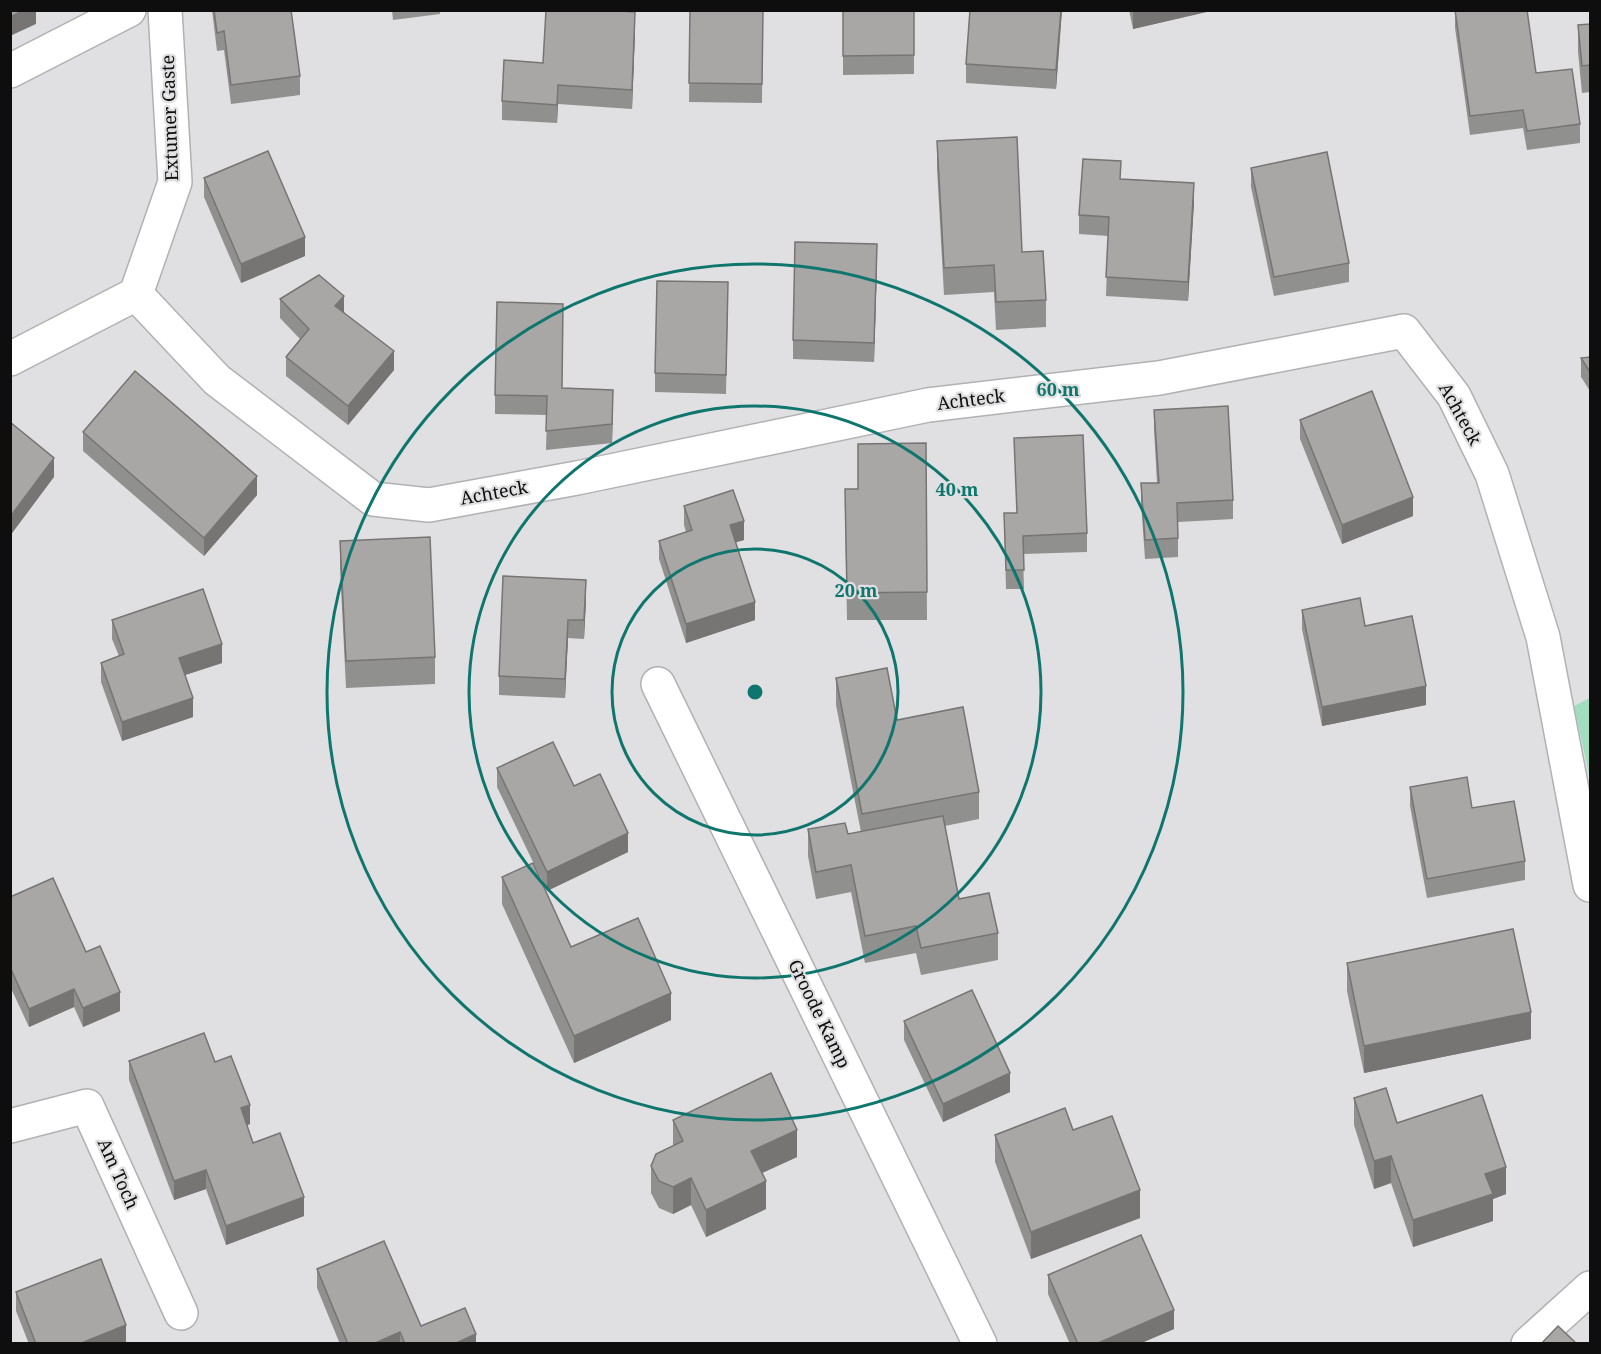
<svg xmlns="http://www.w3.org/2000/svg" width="1601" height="1354" viewBox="0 0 1601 1354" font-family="'Noto Serif',serif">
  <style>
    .green { fill: #a1ddbf }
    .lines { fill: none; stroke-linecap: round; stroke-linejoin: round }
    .minor-casing { stroke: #b1b1b3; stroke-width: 36 }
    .minor { stroke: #fff; stroke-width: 33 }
    .wall { fill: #90908f }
    .shaded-wall { fill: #767574 }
    .building { fill: #a8a7a6; stroke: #767574; stroke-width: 1.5 }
    .ring { fill: none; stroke: #0f766e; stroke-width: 3 }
    .labels { text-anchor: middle; stroke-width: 4.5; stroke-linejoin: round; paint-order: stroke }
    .street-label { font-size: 18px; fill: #0e0e0e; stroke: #e0e0e2 }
    .centre { fill: #0f766e; stroke: #e0e0e2; stroke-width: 3 }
    .ring-label { font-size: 18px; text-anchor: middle; font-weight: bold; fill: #0f766e; stroke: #e0e0e2; stroke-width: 4.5; stroke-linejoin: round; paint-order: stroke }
  </style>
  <rect width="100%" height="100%" fill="#e0e0e2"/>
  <polygon class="green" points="1590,698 1590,779 1574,706"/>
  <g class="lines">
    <g class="minor-casing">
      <g id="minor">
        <polyline points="10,71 129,10"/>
        <polyline points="136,294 217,380 373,499 429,505 577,478 928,405 1159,378 1404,331 1454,396 1492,474 1543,637 1590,885"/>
        <polyline points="10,359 136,294 175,182 165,10"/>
        <polyline points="658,684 980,1344"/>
        <polyline points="10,1126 87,1106 181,1313"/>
        <polyline points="1528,1344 1590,1288"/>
      </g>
    </g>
    <use href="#minor" class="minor"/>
  </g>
  <g class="wall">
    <polygon points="212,10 291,10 300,76 300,95 231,104 224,50 217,51"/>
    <polygon points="392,10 440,10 440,14 393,20"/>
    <polygon points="690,10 763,10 762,103 689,102"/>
    <polygon points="843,10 914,10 914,74 843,75"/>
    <polygon points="970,10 1062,10 1056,89 966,83 966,64"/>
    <polygon points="1129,10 1215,10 1133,29"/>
    <polygon points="1455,10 1536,73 1580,124 1580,143 1527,150 1523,128 1470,135 1455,28"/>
    <polygon points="1590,24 1590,92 1582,93 1578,52 1578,25"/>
    <polygon points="635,31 632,109 558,104 557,123 502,120 502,101 543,63"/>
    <polygon points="937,141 1022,252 1046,300 1046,327 996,330 994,292 944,295 937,168"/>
    <polygon points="1251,168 1349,263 1349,282 1274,296 1251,187"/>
    <polygon points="204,178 305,256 241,283 204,197"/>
    <polygon points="1121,179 1194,202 1188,301 1106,296 1108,236 1079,234 1079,215"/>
    <polygon points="877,263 874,362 793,359 793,340"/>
    <polygon points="280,299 344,312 394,370 348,425 286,376 286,357 300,339 280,318"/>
    <polygon points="728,301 726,394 655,392 655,373"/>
    <polygon points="1590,357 1590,391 1581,377 1581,358"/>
    <polygon points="562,388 613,409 612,443 546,450 547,415 495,414 495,395"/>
    <polygon points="1154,410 1233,500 1233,519 1178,522 1178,557 1145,559 1141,502 1141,483 1157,483 1154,429"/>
    <polygon points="1300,420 1413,516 1342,544 1300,439"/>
    <polygon points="83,432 257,495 204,556 83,451"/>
    <polygon points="1014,438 1087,533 1087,552 1023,554 1024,589 1006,589 1004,513 1017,513"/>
    <polygon points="926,443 927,620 847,620 845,516 858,489"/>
    <polygon points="684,506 744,540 736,542 755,620 686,643 659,559 659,541 686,532 684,525"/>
    <polygon points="340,541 435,657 435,684 346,688 340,568"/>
    <polygon points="586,599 584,639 568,638 565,698 499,695 499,676"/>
    <polygon points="1302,610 1365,626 1426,705 1322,726 1302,629"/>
    <polygon points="112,620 222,663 185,675 193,717 122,741 101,682 101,663 119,656 112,639"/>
    <polygon points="836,678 897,720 979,792 979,819 945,826 959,899 998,933 998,960 921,975 916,953 865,963 851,892 816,899 808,856 808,829 848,834 861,832 836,705"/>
    <polygon points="497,768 628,852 547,891 497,787"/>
    <polygon points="1410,787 1472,808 1525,861 1525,880 1427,898 1410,806"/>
    <polygon points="502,877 571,947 671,1020 574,1063 502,904"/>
    <polygon points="10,897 120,1011 83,1027 74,1007 29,1027 10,986"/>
    <polygon points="1347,963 1531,1039 1364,1073 1347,991"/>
    <polygon points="904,1021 1010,1092 943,1122 904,1040"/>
    <polygon points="129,1061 215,1062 250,1124 247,1125 253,1143 304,1216 226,1245 206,1189 174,1200 129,1080"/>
    <polygon points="1354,1098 1397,1123 1506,1194 1493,1199 1493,1221 1413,1247 1391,1183 1374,1189 1354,1125"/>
    <polygon points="673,1120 797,1157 762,1173 766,1209 706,1237 691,1205 673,1214 659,1208 651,1193 651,1166 673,1146"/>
    <polygon points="1073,1130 1140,1218 1031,1259 995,1162 995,1135"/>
    <polygon points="317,1269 421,1326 476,1344 340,1344 317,1288"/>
    <polygon points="1048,1275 1174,1329 1139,1344 1070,1344 1048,1294"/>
    <polygon points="16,1292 126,1344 29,1344 16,1311"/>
  </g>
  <g class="shaded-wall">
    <polygon points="24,10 36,10 36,24 10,36 10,17"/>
    <polygon points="1061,10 1062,10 1056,89 1056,70"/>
    <polygon points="1133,10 1215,10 1133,29"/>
    <polygon points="635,12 635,31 632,109 632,90"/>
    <polygon points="558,85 558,104 557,123 557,105"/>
    <polygon points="1194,183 1194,202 1188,301 1188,282"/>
    <polygon points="305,237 305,256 241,283 241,264"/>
    <polygon points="877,244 877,263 874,362 874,343"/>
    <polygon points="344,296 344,315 335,306"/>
    <polygon points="394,351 394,370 348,425 348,406"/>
    <polygon points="613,390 613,409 612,443 612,424"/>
    <polygon points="54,458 54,477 10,536 10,517"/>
    <polygon points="257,476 257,495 204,556 204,538"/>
    <polygon points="1413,497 1413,516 1342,544 1342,525"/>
    <polygon points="744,521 744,540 730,544 730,525"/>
    <polygon points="586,580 586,599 584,639 584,620"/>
    <polygon points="755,602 755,620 686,643 686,624"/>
    <polygon points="568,620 568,638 565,698 565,679"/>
    <polygon points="222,644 222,663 179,677 179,658"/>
    <polygon points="1426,686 1426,705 1322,726 1322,707"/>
    <polygon points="193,698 193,717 122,741 122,722"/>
    <polygon points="628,833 628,852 547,891 547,872"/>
    <polygon points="74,989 74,1007 29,1027 29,1009"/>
    <polygon points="120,992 120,1011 83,1027 83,1008"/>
    <polygon points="671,993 671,1020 574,1063 574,1036"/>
    <polygon points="1531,1012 1531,1039 1364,1073 1364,1046"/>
    <polygon points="1010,1073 1010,1092 943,1122 943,1104"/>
    <polygon points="250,1105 250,1124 241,1127 241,1108"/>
    <polygon points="797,1130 797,1157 751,1178 751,1151"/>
    <polygon points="1391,1156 1391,1183 1374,1189 1374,1161"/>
    <polygon points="1506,1167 1506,1194 1493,1199 1493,1221 1413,1247 1413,1220 1485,1174"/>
    <polygon points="206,1170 206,1189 174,1200 174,1181"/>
    <polygon points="691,1178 691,1205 673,1214 673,1187"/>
    <polygon points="766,1181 766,1209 706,1237 706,1210"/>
    <polygon points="1140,1190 1140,1218 1031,1259 1031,1232"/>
    <polygon points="304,1197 304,1216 226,1245 226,1226"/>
    <polygon points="1174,1310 1174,1329 1139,1344 1096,1344"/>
    <polygon points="126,1325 126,1344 84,1344 84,1342"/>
    <polygon points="400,1332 400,1344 373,1344"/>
    <polygon points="476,1334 476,1344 454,1344"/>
  </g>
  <g class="building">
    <polygon points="10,10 24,10 10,17"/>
    <polygon points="214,10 291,10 300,76 231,85 224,31 217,33"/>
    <polygon points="546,10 608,10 635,12 632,90 558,85 557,105 502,101 504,60 543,63"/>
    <polygon points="690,10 763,10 762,84 689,83"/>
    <polygon points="843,10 914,10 914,55 843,56"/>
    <polygon points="970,10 1061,10 1056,70 966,64"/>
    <polygon points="1455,10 1527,10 1536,73 1572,69 1580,124 1527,131 1523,110 1470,116"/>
    <polygon points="1590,24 1590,65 1582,66 1578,25"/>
    <polygon points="1017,137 1022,252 1043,251 1046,300 996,302 994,265 944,268 937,141"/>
    <polygon points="268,151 305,237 241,264 204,178"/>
    <polygon points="1327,152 1349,263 1274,277 1251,168"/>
    <polygon points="1083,159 1121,161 1120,179 1194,183 1188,282 1106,277 1109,217 1079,215"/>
    <polygon points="795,242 877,244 874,343 793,340"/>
    <polygon points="319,275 344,296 335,306 394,351 348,406 286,357 309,329 280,299"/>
    <polygon points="657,281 728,282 726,375 655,373"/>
    <polygon points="497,302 563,304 562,388 613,390 612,424 546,431 547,396 495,395"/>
    <polygon points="1590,357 1590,372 1581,358"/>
    <polygon points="135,371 257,476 204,538 83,432"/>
    <polygon points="1372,391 1413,497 1342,525 1300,420"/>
    <polygon points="1228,406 1233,500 1177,503 1178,538 1145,540 1141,483 1159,483 1154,410"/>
    <polygon points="10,422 54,458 10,517"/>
    <polygon points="1083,435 1087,533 1023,536 1024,570 1006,570 1004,513 1017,513 1014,438"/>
    <polygon points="926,443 927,592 847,593 845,489 858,489 858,444"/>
    <polygon points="733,490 744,521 730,525 755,602 686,624 659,541 692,530 684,506"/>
    <polygon points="430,537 435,657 346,661 340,541"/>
    <polygon points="503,576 586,580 584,620 568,620 565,679 499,676"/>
    <polygon points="203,589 222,644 179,658 193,698 122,722 101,663 124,654 112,620"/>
    <polygon points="1360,598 1365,626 1412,616 1426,686 1322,707 1302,610"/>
    <polygon points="887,668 897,720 963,707 979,792 862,814 836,678"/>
    <polygon points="553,742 574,786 600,774 628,833 547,872 497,768"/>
    <polygon points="1467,777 1472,808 1514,801 1525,861 1427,879 1410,787"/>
    <polygon points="943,816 959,899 989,893 998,933 921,948 916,926 865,936 851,865 816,872 808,829 845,823 848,834"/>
    <polygon points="533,863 571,947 638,918 671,993 574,1036 502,877"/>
    <polygon points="53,878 86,952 100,946 120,992 83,1008 74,989 29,1009 10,967 10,897"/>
    <polygon points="1513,929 1531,1012 1364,1046 1347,963"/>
    <polygon points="972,990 1010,1073 943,1104 904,1021"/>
    <polygon points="204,1033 215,1062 231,1056 250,1105 241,1108 253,1143 280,1133 304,1197 226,1226 206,1170 174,1181 129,1061"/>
    <polygon points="771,1073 797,1130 751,1151 766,1181 706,1210 691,1178 673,1187 659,1181 651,1166 656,1154 683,1141 673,1120"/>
    <polygon points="1386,1088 1397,1123 1482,1095 1506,1167 1485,1174 1493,1194 1413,1220 1391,1156 1374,1161 1354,1098"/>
    <polygon points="1065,1108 1073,1130 1112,1116 1140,1190 1031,1232 995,1135"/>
    <polygon points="1141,1235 1174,1310 1096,1344 1078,1344 1048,1275"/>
    <polygon points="384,1241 421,1326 465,1308 476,1334 454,1344 405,1344 400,1332 373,1344 348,1344 317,1269"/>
    <polygon points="101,1259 126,1325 84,1342 85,1344 36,1344 16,1292"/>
    <polygon points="1558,1326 1577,1344 1541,1344"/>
  </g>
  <g class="ring">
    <circle cx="755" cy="692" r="143"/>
    <circle cx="755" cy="692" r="286"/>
    <circle cx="755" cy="692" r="428"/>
  </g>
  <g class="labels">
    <g class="street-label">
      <text transform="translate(170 118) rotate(-92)" y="6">Extumer Gaste</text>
      <text transform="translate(971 400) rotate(-7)" y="6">Achteck</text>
      <text transform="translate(1460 414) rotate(61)" y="6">Achteck</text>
      <text transform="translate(494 493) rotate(-10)" y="6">Achteck</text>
      <text transform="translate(819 1014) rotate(64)" y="6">Groode Kamp</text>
      <text transform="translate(118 1174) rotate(66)" y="6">Am Toch</text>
    </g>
  </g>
  <circle cx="755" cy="692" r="9" class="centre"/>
  <g class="ring-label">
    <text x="1058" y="396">60 m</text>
    <text x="957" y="496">40 m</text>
    <text x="856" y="597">20 m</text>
  </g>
  <rect width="1601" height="1354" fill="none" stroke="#0e0e0e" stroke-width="24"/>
</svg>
